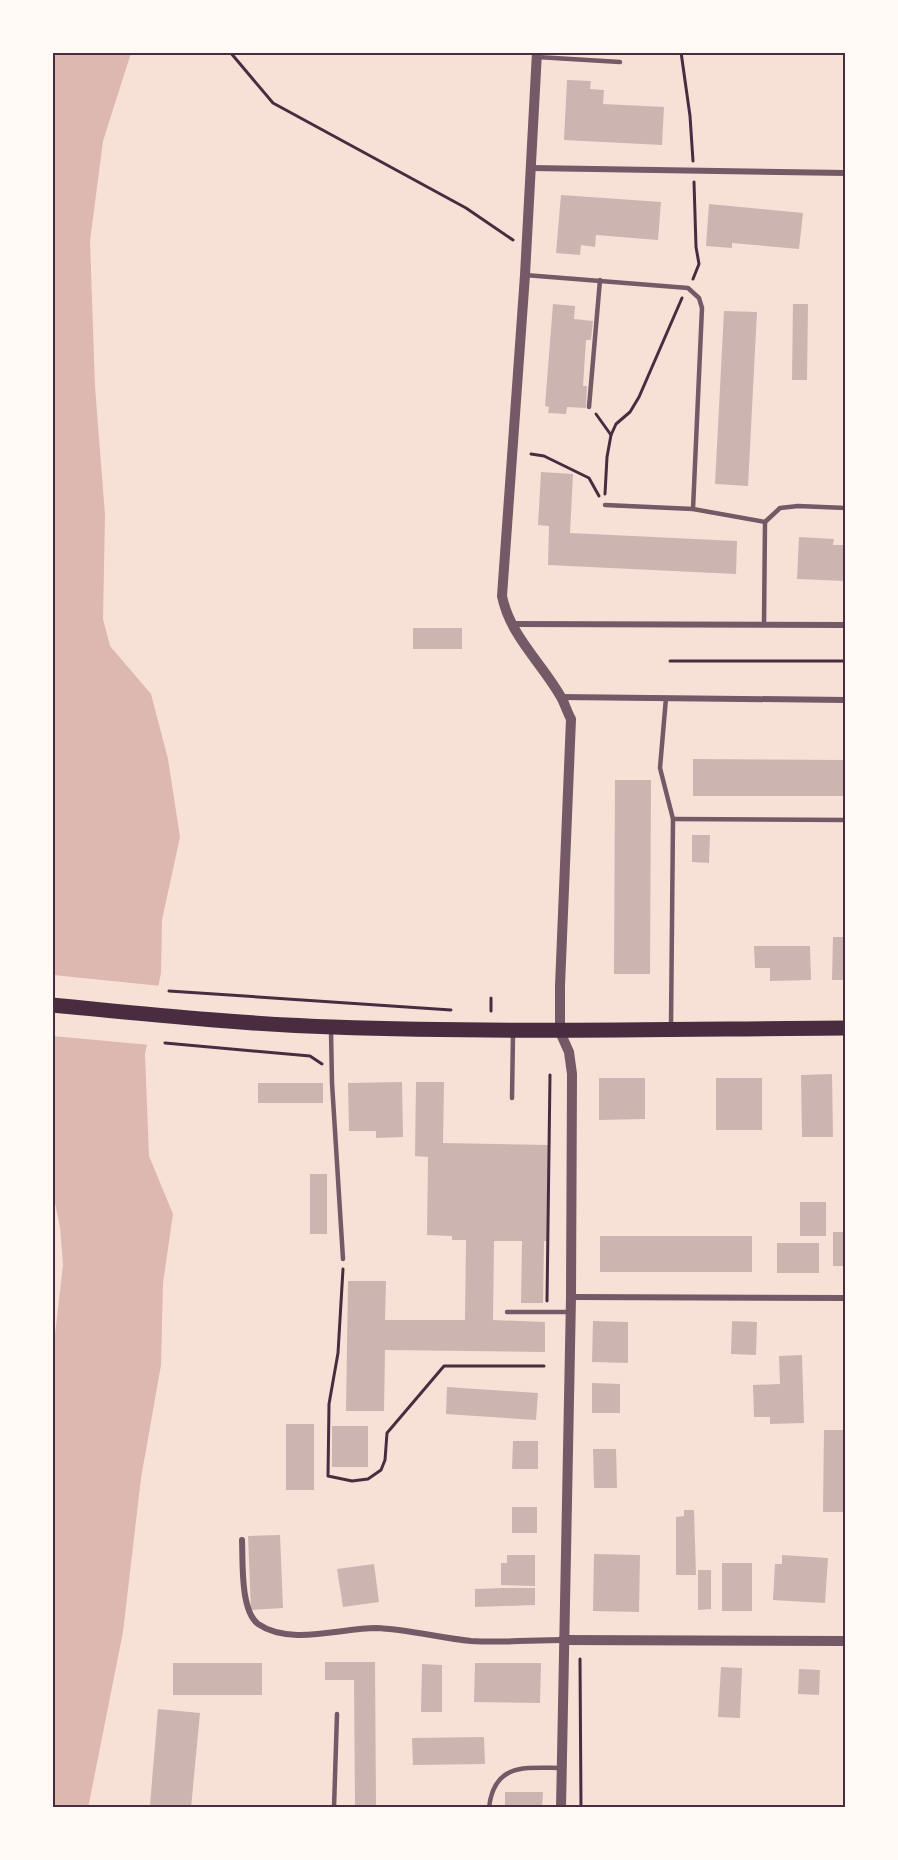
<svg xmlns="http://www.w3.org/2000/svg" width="898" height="1860" viewBox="0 0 898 1860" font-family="'DejaVu Sans',sans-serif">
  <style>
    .water { fill: #dcb8b0 }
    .pier { fill: #f7e1d7 }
    .building { fill: #ccb4b1 }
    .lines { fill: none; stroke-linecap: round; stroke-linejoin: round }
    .path { stroke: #4a2c40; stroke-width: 3 }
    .service { stroke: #755966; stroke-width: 4.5 }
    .minor { stroke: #755966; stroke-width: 6 }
    .tertiary { stroke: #755966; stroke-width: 10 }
    .primary { stroke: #4a2c40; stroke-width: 15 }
    .neatline { fill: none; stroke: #4a2c40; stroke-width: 2 }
  </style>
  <rect width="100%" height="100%" fill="#f7e1d7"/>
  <polygon class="water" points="52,53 131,53 103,141 90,241 95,387 105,515 103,619 110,646 151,694 168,759 180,837 162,920 161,973 145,1054 149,1156 173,1214 163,1283 161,1365 141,1478 123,1632 88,1808 52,1807 52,1360 63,1265 60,1227 52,1189"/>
  <polygon class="pier" points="53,975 161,986 150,1045 52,1036"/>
  <g class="building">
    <polygon points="567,80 591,81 590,89 604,90 603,104 664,107 662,145 564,140"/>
    <polygon points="561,195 661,202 658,240 596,235 595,247 581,245 580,255 556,253"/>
    <polygon points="709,204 803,213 799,249 732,243 732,248 706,246"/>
    <polygon points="553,304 575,306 574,319 593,321 591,340 586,340 583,386 587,386 586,408 567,407 566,414 548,413 549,407 545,406"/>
    <polygon points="793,304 808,304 807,380 792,380"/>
    <polygon points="724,311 757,312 748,486 715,484"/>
    <polygon points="541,472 573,474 570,533 737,541 736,574 548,565 549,526 538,525"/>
    <polygon points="799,537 834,539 833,545 846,545 846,581 797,579"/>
    <rect x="413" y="628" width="49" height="21"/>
    <polygon points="693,759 846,760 846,796 693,796"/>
    <polygon points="615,780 651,780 650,974 614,974"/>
    <polygon points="692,835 710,835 709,863 692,862"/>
    <polygon points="833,937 846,937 846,980 832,980"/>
    <polygon points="754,946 810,946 811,980 770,981 770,968 755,968"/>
    <polygon points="832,1074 833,1137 802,1137 801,1075"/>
    <polygon points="599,1078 645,1078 645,1119 599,1120"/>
    <rect x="716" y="1078" width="46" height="52"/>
    <polygon points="402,1082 403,1137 376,1138 376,1131 349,1131 348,1083"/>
    <polygon points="416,1082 444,1082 443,1143 548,1145 547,1241 544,1241 543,1303 521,1303 522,1241 494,1241 493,1320 545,1322 545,1352 385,1350 384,1411 346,1411 348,1281 386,1281 385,1320 465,1320 466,1240 452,1240 452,1236 427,1235 428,1157 415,1156"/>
    <rect x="258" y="1083" width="65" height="20"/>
    <rect x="310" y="1174" width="17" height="60"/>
    <rect x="800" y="1202" width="26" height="34"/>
    <rect x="833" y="1232" width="13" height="34"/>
    <rect x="600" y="1236" width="152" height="36"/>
    <rect x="777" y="1243" width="42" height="30"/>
    <polygon points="593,1321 628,1322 628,1363 592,1362"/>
    <polygon points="732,1321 757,1322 756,1355 731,1354"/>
    <polygon points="802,1355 804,1423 770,1424 770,1417 754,1417 753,1385 780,1384 779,1356"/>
    <polygon points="592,1383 620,1384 620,1413 592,1413"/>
    <polygon points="447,1387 538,1393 536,1420 446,1414"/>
    <rect x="286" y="1424" width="28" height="66"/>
    <rect x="332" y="1426" width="36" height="41"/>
    <polygon points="824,1430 846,1430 846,1512 823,1512"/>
    <polygon points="513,1441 538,1441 538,1469 512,1469"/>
    <polygon points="593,1449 616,1449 617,1488 594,1488"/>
    <rect x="512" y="1507" width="25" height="26"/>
    <polygon points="684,1510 694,1510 696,1575 676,1575 676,1517 684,1516"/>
    <polygon points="280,1535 283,1608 251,1610 248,1536"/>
    <polygon points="594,1554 640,1555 639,1612 593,1611"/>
    <polygon points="507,1555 535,1555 535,1586 501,1585 501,1563 507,1563"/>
    <polygon points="782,1555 828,1558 825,1603 773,1600 775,1564 782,1564"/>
    <rect x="722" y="1563" width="30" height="48"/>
    <polygon points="374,1564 379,1602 343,1607 337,1569"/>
    <polygon points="698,1570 711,1570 711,1609 698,1610"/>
    <polygon points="503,1588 535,1588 535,1605 475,1607 475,1589"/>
    <polygon points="325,1662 375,1662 376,1808 355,1808 354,1680 325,1680"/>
    <rect x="173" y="1663" width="89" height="32"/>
    <polygon points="475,1663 541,1663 540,1703 474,1702"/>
    <polygon points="422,1664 442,1665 442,1712 421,1712"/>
    <polygon points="721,1667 742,1668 740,1718 718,1717"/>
    <polygon points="799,1669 820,1670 819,1695 798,1694"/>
    <polygon points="844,1678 846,1678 846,1706 843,1706"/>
    <polygon points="158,1709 200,1713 191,1808 150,1805"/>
    <polygon points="484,1737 485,1764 413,1765 412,1738"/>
    <polygon points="505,1792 543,1792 542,1808 505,1808"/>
  </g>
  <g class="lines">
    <g class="path">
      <polyline points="230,52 273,103 466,208 513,240"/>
      <polyline points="681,52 690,116 693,161"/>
      <polyline points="693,279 699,264 696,247 694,182"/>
      <polyline points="596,414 611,435"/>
      <polyline points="531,454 544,456 589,478 599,496"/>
      <polyline points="605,494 607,457 611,435 616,424 630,412 639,397 682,298"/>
      <polyline points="670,661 846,661"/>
      <polyline points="169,991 451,1010"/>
      <polyline points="491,998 491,1011"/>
      <polyline points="165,1043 310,1056 322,1064"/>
      <polyline points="343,1269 338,1353 329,1404 328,1476 352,1481 368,1479 381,1470 385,1460 387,1433 444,1366 544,1366"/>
      <polyline points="547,1301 550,1075"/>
      <polyline points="580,1659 581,1808"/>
    </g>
    <g class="service">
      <polyline points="835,52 846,53"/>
      <polyline points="537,57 620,62"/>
      <polyline points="525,275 688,288 699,298 702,308 693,509"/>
      <polyline points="589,407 600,280"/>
      <polyline points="605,505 693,509 765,522 780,508 798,506 846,508"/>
      <polyline points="764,625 765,522"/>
      <polyline points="666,698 660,768 673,819 671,1026"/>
      <polyline points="673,819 846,820"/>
      <polyline points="331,1031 332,1083 343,1259"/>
      <polyline points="512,1098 513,1034"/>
      <polyline points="507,1312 570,1312"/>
      <polyline points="334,1808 337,1714"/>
      <path d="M 489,1808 C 494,1762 526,1768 561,1768"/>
    </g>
    <g class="minor">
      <polyline points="531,168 846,173"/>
      <polyline points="512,624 846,625"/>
      <polyline points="561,697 846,700"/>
      <polyline points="571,1297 846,1298"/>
      <path d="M 242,1540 C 243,1561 240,1610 258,1624 C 290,1646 341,1628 376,1628 C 407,1629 440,1638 471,1641 C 502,1643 533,1640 563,1640"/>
    </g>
    <g class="tertiary">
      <path d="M 537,52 L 525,275 L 502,596 C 510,636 542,663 561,697 C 565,704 567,712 571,719 L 560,986 L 560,1032 L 569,1052 L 572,1074 L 571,1297 L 561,1808"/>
      <polyline points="563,1640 846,1641"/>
    </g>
    <path class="primary" d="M 52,1005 C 146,1014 239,1024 333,1027 C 504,1033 675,1029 846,1028"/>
  </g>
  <rect width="898" height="1860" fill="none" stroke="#fffaf5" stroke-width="108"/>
  <rect x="54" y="54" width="790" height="1752" class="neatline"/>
</svg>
